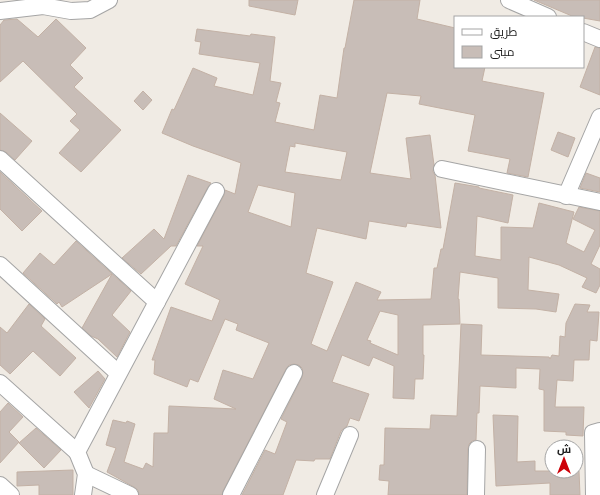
<svg xmlns="http://www.w3.org/2000/svg" width="600" height="495" viewBox="0 0 600 495" font-family="Manrope,Cairo,sans-serif">
  <style>
    .building { fill: #c8bdb7; stroke: #c3b1a5; fill-rule: evenodd }
    .lines { fill: none; stroke-linecap: round; stroke-linejoin: round }
    .street-casing { stroke: #a5a5a5; stroke-width: 18 }
    .street { stroke: #fff; stroke-width: 16 }
  </style>
  <rect width="100%" height="100%" fill="#f0ebe4"/>
  <g class="building">
    <polygon points="249,0 298,0 295,15 249,6"/>
    <path d="M 354,0 L 420,0 L 417,19 L 455,28 L 455,67 L 485,67 L 482,81 L 544,93 L 528,177 L 507,173 L 510,159 L 468,151 L 475,115 L 419,104 L 421,96 L 387,93 L 370,173 L 411,179 L 406,138 L 430,135 L 434,165 L 433,172 L 435,175 L 441,228 L 407,223 L 406,227 L 369,221 L 366,239 L 317,228 L 306,273 L 333,282 L 311,344 L 327,351 L 356,282 L 381,292 L 377,300 L 431,299 L 434,268 L 437,268 L 441,249 L 443,249 L 455,183 L 479,187 L 479,188 L 513,195 L 508,223 L 477,216 L 475,256 L 501,260 L 501,227 L 533,228 L 539,203 L 574,212 L 566,243 L 584,252 L 595,230 L 573,219 L 579,207 L 600,211 L 600,245 L 591,264 L 600,269 L 600,285 L 596,293 L 582,287 L 587,278 L 559,265 L 529,257 L 528,290 L 559,294 L 556,312 L 536,309 L 498,308 L 498,278 L 460,272 L 458,299 L 459,299 L 460,324 L 423,325 L 423,355 L 424,355 L 423,379 L 415,379 L 414,399 L 393,398 L 394,366 L 373,357 L 369,366 L 342,355 L 332,382 L 369,394 L 359,421 L 350,418 L 347,426 L 341,431 L 330,459 L 315,459 L 314,461 L 296,460 L 283,495 L 242,495 L 265,450 L 275,454 L 287,422 L 281,419 L 302,377 L 303,373 L 302,368 L 299,365 L 294,364 L 289,365 L 286,369 L 223,491 L 222,495 L 139,495 L 138,490 L 134,487 L 107,472 L 116,448 L 106,445 L 113,420 L 126,423 L 127,421 L 135,424 L 124,462 L 143,469 L 146,463 L 153,467 L 154,433 L 168,433 L 169,406 L 236,409 L 214,399 L 223,370 L 253,379 L 269,343 L 236,330 L 238,324 L 225,319 L 198,382 L 190,379 L 187,387 L 154,374 L 155,360 L 152,360 L 171,307 L 212,321 L 220,300 L 185,284 L 203,246 L 197,246 L 224,195 L 225,190 L 235,194 L 241,163 L 193,146 L 162,133 L 172,109 L 174,110 L 193,68 L 217,78 L 214,86 L 253,95 L 260,63 L 199,54 L 201,42 L 195,41 L 197,29 L 250,36 L 251,34 L 275,37 L 270,81 L 281,83 L 276,102 L 280,103 L 275,122 L 314,130 L 320,95 L 337,98 L 344,48 L 345,48 ZM 295,143 L 347,152 L 341,180 L 285,172 L 290,146 L 295,147 ZM 258,185 L 295,193 L 291,227 L 248,212 ZM 380,311 L 398,315 L 398,355 L 370,343 L 371,341 L 367,340 Z"/>
    <polygon points="534,0 600,0 600,21 583,18 583,17 572,16"/>
    <polygon points="17,19 38,37 56,19 86,48 70,65 83,78 74,87 121,130 81,172 59,153 80,130 70,121 77,114 23,61 0,82 0,25 4,20"/>
    <polygon points="595,47 600,48 600,95 580,87"/>
    <polygon points="143,91 152,100 143,110 134,101"/>
    <polygon points="0,113 32,141 15,160 6,152 0,150"/>
    <polygon points="558,132 575,138 568,157 551,150"/>
    <polygon points="0,172 42,211 22,231 0,209"/>
    <polygon points="586,173 600,178 600,192 580,188"/>
    <polygon points="188,175 211,183 208,187 176,246 171,246 141,274 122,258 154,229 164,239"/>
    <polygon points="76,241 131,291 112,315 130,332 117,357 98,339 91,336 82,328 112,274 62,307 59,302 57,304 23,273 40,253 54,265"/>
    <polygon points="29,304 45,319 41,326 76,358 60,376 33,351 10,374 0,365 0,327 7,333"/>
    <polygon points="575,304 590,305 587,312 599,312 597,341 590,340 589,360 574,360 573,381 557,380 555,407 584,407 583,436 566,435 566,432 544,431 544,390 539,389 540,369 516,368 516,388 480,386 479,413 477,413 476,440 472,441 469,444 468,449 467,495 388,495 389,481 379,480 380,465 384,465 385,428 430,429 431,415 457,416 461,324 482,325 481,355 549,357 550,359 552,355 559,356 560,336 565,337 566,323"/>
    <polygon points="98,371 105,379 89,408 74,392"/>
    <polygon points="8,403 23,417 9,432 19,442 0,463 0,412"/>
    <polygon points="493,415 518,416 517,462 535,461 535,471 579,471 580,495 550,495 550,483 496,486"/>
    <polygon points="36,428 61,450 44,468 19,443"/>
    <polygon points="73,470 73,495 39,495 39,485 17,486 17,472"/>
  </g>
  <g class="lines">
    <g class="street-casing">
      <g id="street">
        <polyline points="509,0 548,17"/>
        <polyline points="0,11 43,6 71,11 90,10 109,0"/>
        <polyline points="583,32 600,39"/>
        <polyline points="0,159 157,302"/>
        <polyline points="442,169 600,202"/>
        <polyline points="566,196 600,117"/>
        <polyline points="0,265 118,373"/>
        <polyline points="0,383 77,452"/>
        <polyline points="86,474 130,495"/>
        <polyline points="0,485 11,495"/>
        <polyline points="83,495 86,474 77,452 216,191"/>
        <polyline points="231,495 294,373"/>
        <polyline points="325,495 350,435"/>
        <polyline points="476,495 477,449"/>
        <polyline points="594,495 593,433 600,431"/>
      </g>
    </g>
    <use href="#street" class="street"/>
  </g>
  <rect x="454" y="16" width="130" height="52" fill="#ffffff" stroke="#a5a5a5"/>
  <rect x="462" y="29" width="20" height="6" fill="#ffffff" stroke="#a5a5a5"/>
  <text x="490" y="36" font-size="12" fill="#1e1e1e">طريق</text>
  <rect x="462" y="46" width="20" height="12" fill="#c8bdb7" stroke="#a5a5a5"/>
  <text x="490" y="56" font-size="12" fill="#1e1e1e">مبنى</text>
  <g transform="translate(564 459)"><circle r="19" fill="#ffffff" stroke="#a5a5a5"/>
  <path d="M0-3L7 15L0 10L-7 15Z" fill="#cd0008"/>
  <text y="-6" font-size="11" font-weight="bold" text-anchor="middle" fill="#1e1e1e">ش</text>
  </g>
</svg>
